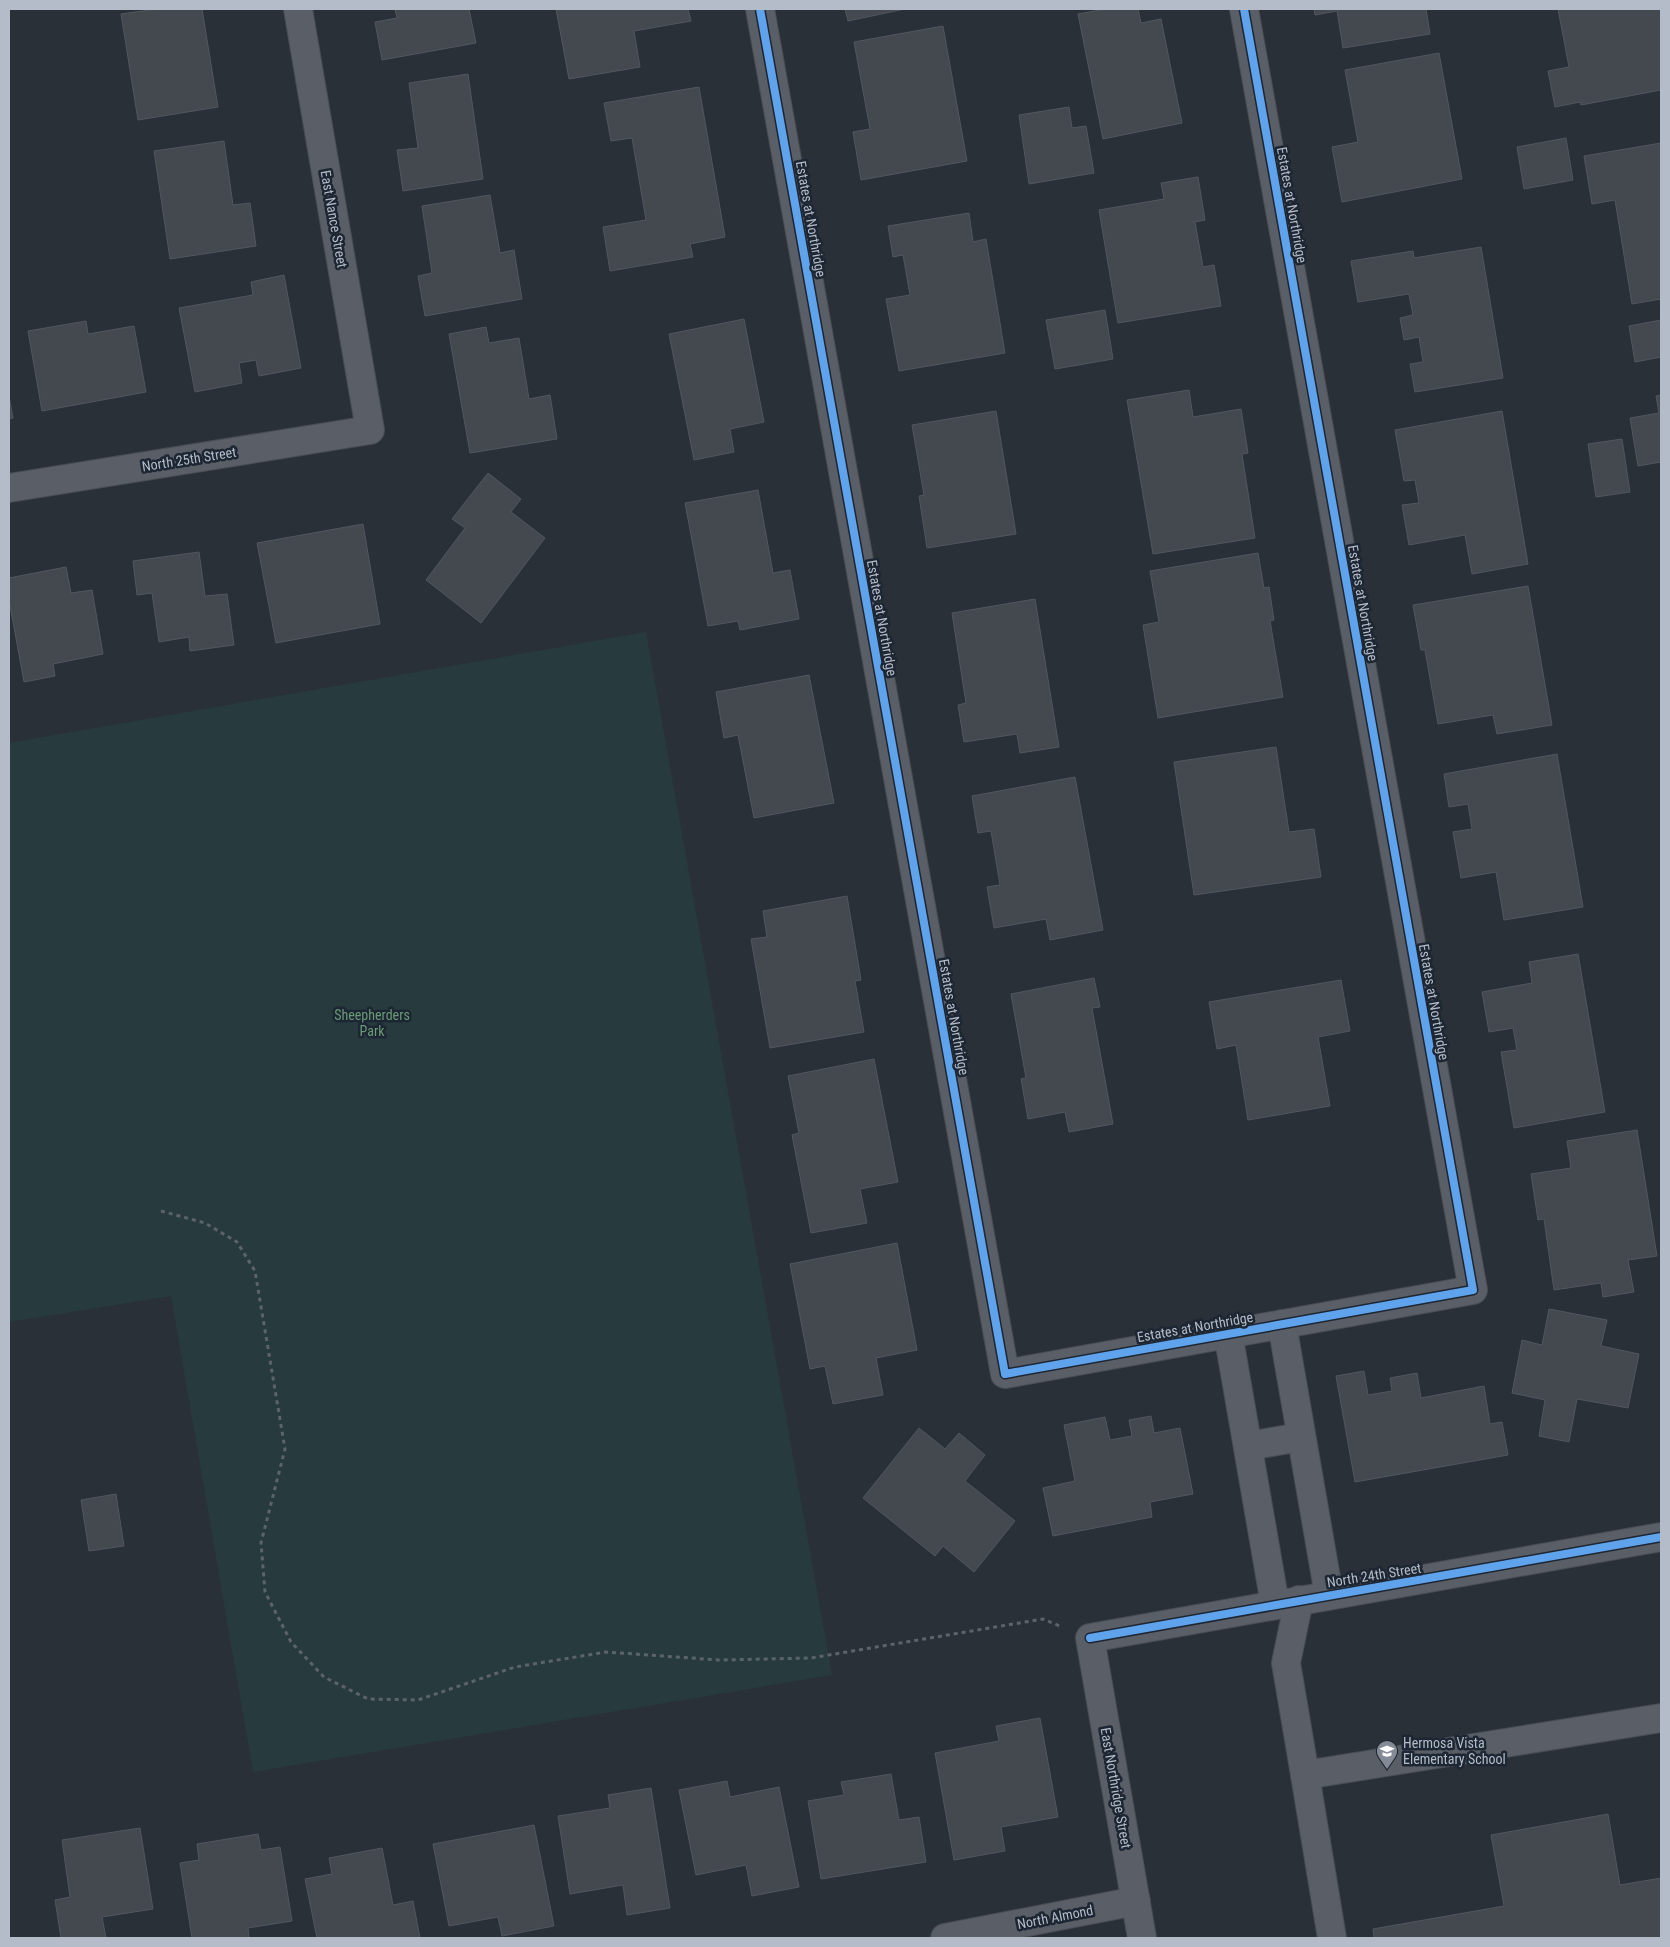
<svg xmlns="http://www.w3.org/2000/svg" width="1670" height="1947" viewBox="0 0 1670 1947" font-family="'Roboto Condensed',sans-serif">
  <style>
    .green { fill: #273a3e }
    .building { fill: #444950; stroke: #52575f }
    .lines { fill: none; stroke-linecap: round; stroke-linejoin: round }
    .minor-casing { stroke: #484c53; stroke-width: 30 }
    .path { stroke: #5d636a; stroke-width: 3; stroke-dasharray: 4 4; stroke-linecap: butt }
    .minor { stroke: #5a5e66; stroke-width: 28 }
    .cycleway-casing { stroke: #1d2633; stroke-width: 11 }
    .cycleway { stroke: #60a3ed; stroke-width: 8 }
    .labels { text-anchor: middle; stroke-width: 5; stroke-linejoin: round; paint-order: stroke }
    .street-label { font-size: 14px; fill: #b4bcc9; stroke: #1d2633 }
    .park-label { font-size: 14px; fill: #6b9a76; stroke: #1d2633 }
    .poi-label { font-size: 14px; fill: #b4bcc9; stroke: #1d2633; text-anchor: start }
  </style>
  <rect width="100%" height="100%" fill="#2a3038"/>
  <polygon class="green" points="646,632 832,1675 253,1772 171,1296 9,1322 9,743"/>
  <g class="building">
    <polygon points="157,9 202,9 218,107 138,120 121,14"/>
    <polygon points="395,9 469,9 476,43 382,60 375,22 397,18"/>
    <polygon points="556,9 688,9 691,21 634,31 640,67 569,79"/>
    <polygon points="845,9 905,9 848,21"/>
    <polygon points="1106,9 1138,9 1141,23 1161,19 1182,123 1103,139 1078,14"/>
    <polygon points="1314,9 1426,9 1430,34 1343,48 1337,11 1315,15"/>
    <polygon points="1558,9 1661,9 1661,90 1581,105 1580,102 1555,107 1548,71 1569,67"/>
    <polygon points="943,26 967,161 861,180 853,132 870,129 854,42"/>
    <polygon points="1439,53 1462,179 1342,202 1332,147 1358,142 1345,70"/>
    <polygon points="468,74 483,179 403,191 397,150 418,148 409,83"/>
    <polygon points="699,87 725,237 690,244 693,257 610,271 603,227 646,220 632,138 611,141 604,103"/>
    <polygon points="1069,107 1072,128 1086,126 1094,173 1029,184 1019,115"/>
    <polygon points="1566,138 1573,180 1524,189 1517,147"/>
    <polygon points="224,141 233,205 250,203 256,246 170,259 154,151"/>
    <polygon points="1661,143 1661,299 1632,304 1615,200 1592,204 1584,156"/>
    <polygon points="1198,177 1205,220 1195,222 1203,267 1214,265 1221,306 1118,323 1099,210 1164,199 1161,183"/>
    <polygon points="490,195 500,253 514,250 522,299 425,316 418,276 432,273 422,206"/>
    <polygon points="969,213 973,242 986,239 1005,353 899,371 886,299 910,295 903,255 893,257 888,226"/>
    <polygon points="1481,247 1503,378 1415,392 1410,364 1423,362 1419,337 1404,340 1400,318 1413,315 1409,294 1358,302 1351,261 1413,251 1414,258"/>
    <polygon points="284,275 301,368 259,376 256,360 239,363 242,383 195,392 179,308 253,295 251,282"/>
    <polygon points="1105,310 1113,359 1055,369 1046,320"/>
    <polygon points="744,319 764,422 730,429 734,452 694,460 669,334"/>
    <polygon points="1661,320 1661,357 1635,362 1629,326"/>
    <polygon points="86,321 88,334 134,326 146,392 42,411 28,331"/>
    <polygon points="486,327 489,343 519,338 529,399 550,395 557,439 470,453 449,334"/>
    <polygon points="1189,390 1193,417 1241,409 1248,453 1242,454 1255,538 1153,554 1127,400"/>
    <polygon points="1661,395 1661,462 1638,466 1630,418 1659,413 1656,396"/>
    <polygon points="9,396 13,418 9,419"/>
    <polygon points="996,411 1016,534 927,548 919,496 924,495 912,425"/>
    <polygon points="1502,411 1528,564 1472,574 1465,535 1409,545 1402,505 1419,503 1415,480 1404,481 1395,430"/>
    <polygon points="1622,439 1630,492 1596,497 1588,444"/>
    <polygon points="488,473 521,499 511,512 545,538 481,623 426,580 465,528 452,519"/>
    <polygon points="758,490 773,573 790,570 799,619 740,630 738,621 708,626 685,503"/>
    <polygon points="363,524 380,624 276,643 257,543"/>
    <polygon points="199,552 205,596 227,594 234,645 190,651 189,637 159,642 152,593 137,595 133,561"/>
    <polygon points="1258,553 1264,588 1269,587 1274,620 1270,621 1283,697 1158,718 1143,625 1159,622 1150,571"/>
    <polygon points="66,567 71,593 92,590 103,654 53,664 55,676 24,682 9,600 9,578"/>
    <polygon points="1528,586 1552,725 1497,734 1493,715 1438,724 1425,650 1421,650 1413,605"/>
    <polygon points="1035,599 1059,747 1020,753 1017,734 964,742 958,705 966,703 952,613"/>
    <polygon points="809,675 834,803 754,818 738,735 724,738 716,692"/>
    <polygon points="1276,747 1289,832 1314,829 1321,877 1194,895 1174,762"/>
    <polygon points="1557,754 1583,907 1504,920 1496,872 1461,878 1453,832 1472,829 1468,804 1449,807 1444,774"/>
    <polygon points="1075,777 1103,930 1050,940 1046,919 994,928 987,887 1000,885 991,831 978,833 972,796"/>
    <polygon points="847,896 861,980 855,981 864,1032 770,1048 751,939 767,937 763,911"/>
    <polygon points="1578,954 1605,1112 1514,1128 1501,1052 1517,1050 1513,1028 1489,1032 1482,992 1532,983 1529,962"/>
    <polygon points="1094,978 1100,1007 1092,1008 1113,1124 1069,1132 1065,1112 1028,1119 1021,1079 1026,1078 1011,994"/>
    <polygon points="1341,980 1350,1031 1318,1037 1330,1106 1248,1120 1236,1045 1217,1049 1209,1002"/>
    <polygon points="874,1059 898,1182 860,1189 867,1223 811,1233 792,1135 799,1133 788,1076"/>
    <polygon points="1637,1130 1657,1256 1628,1260 1634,1292 1603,1297 1601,1283 1554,1290 1544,1219 1538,1220 1531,1174 1571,1168 1567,1141"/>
    <polygon points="897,1243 917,1350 876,1358 883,1395 833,1404 825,1366 810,1369 790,1264"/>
    <polygon points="1549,1309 1607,1320 1601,1346 1639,1354 1628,1408 1577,1399 1569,1442 1539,1436 1545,1400 1512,1393 1522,1340 1542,1345"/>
    <polygon points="1364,1371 1368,1395 1392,1391 1390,1378 1417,1373 1421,1398 1484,1386 1490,1424 1502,1422 1508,1455 1355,1482 1336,1376"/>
    <polygon points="1151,1416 1154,1433 1180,1428 1193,1494 1150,1502 1152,1517 1053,1536 1043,1488 1075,1481 1064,1425 1105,1417 1110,1440 1132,1436 1129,1420"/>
    <polygon points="919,1428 945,1449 959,1433 985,1455 965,1481 1015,1521 974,1572 943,1546 935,1556 863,1498"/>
    <polygon points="116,1494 124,1546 89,1551 81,1500"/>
    <polygon points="1040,1718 1058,1817 1001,1827 1005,1851 954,1860 935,1753 999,1741 996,1726"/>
    <polygon points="891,1774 899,1820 919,1817 926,1862 821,1879 808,1801 844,1795 841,1782"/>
    <polygon points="727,1781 730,1797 779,1787 799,1887 752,1896 746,1865 696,1875 679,1790"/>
    <polygon points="651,1788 670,1908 627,1915 623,1885 570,1894 558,1816 610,1808 608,1795"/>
    <polygon points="1608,1814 1620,1885 1661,1878 1661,1938 1374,1938 1373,1929 1504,1906 1491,1835"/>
    <polygon points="534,1825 554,1926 502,1936 498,1917 449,1926 433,1844"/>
    <polygon points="140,1828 153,1909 102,1917 106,1938 61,1938 55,1900 70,1897 62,1840"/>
    <polygon points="258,1834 261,1850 280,1847 292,1921 248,1928 249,1938 192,1938 180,1863 199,1860 197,1844"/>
    <polygon points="382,1848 393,1905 413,1901 420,1938 317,1938 305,1879 332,1874 329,1858"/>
  </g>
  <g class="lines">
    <g class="minor-casing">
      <g id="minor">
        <polyline points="760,9 1005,1374 1473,1290 1244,9"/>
        <polyline points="9,488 370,430 298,9"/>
        <polyline points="1282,1324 1329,1595"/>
        <polyline points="1228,1333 1275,1604"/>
        <polyline points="1248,1446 1301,1437"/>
        <polyline points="1299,1600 1286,1663 1305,1775"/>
        <polyline points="945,1938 1136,1901"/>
        <polyline points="1142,1938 1090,1638 1661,1537"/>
        <polyline points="1332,1938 1305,1775 1661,1718"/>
      </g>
    </g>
    <polyline class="path" points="161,1211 205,1223 237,1242 255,1271 285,1449 261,1543 265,1592 291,1642 324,1677 368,1699 418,1700 515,1667 606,1652 719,1660 811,1658 1043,1619 1062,1627"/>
    <use href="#minor" class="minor"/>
    <g class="cycleway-casing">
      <g id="cycleway">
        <polyline points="760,9 1005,1374 1473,1290 1244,9"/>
        <polyline points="1090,1638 1661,1537"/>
      </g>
    </g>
    <use href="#cycleway" class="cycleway"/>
  </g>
  <defs>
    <g id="school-pin" transform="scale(1.125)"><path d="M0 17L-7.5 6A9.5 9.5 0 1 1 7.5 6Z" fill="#848b96" stroke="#1d2633"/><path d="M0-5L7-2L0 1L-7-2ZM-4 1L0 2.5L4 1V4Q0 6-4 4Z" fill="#fff"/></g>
  </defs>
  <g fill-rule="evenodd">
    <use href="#school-pin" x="1387" y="1751"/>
  </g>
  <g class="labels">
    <g class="street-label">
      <text transform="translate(1292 205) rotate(80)" y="5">Estates at Northridge</text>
      <text transform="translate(334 219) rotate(80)" y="5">East Nance Street</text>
      <text transform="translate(811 219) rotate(80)" y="5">Estates at Northridge</text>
      <text transform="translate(189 459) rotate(-9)" y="5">North 25th Street</text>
      <text transform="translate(1363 603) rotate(80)" y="5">Estates at Northridge</text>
      <text transform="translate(882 618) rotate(80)" y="5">Estates at Northridge</text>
      <text transform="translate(1434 1002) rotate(80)" y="5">Estates at Northridge</text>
      <text transform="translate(954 1017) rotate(80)" y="5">Estates at Northridge</text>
      <text transform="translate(1195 1327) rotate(-10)" y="5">Estates at Northridge</text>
      <text transform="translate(1374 1575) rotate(-9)" y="5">North 24th Street</text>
      <text transform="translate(1116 1788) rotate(80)" y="5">East Northridge Street</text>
      <text transform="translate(1055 1917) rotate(-11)" y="5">North Almond</text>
    </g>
    <g class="park-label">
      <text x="372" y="1020">Sheepherders<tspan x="372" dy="16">Park</tspan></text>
    </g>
    <g class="poi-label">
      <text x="1403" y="1748">Hermosa Vista<tspan x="1403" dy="16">Elementary School</tspan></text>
    </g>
  </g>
  <rect width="1670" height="1947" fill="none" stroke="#b4bcc9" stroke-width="20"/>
</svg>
